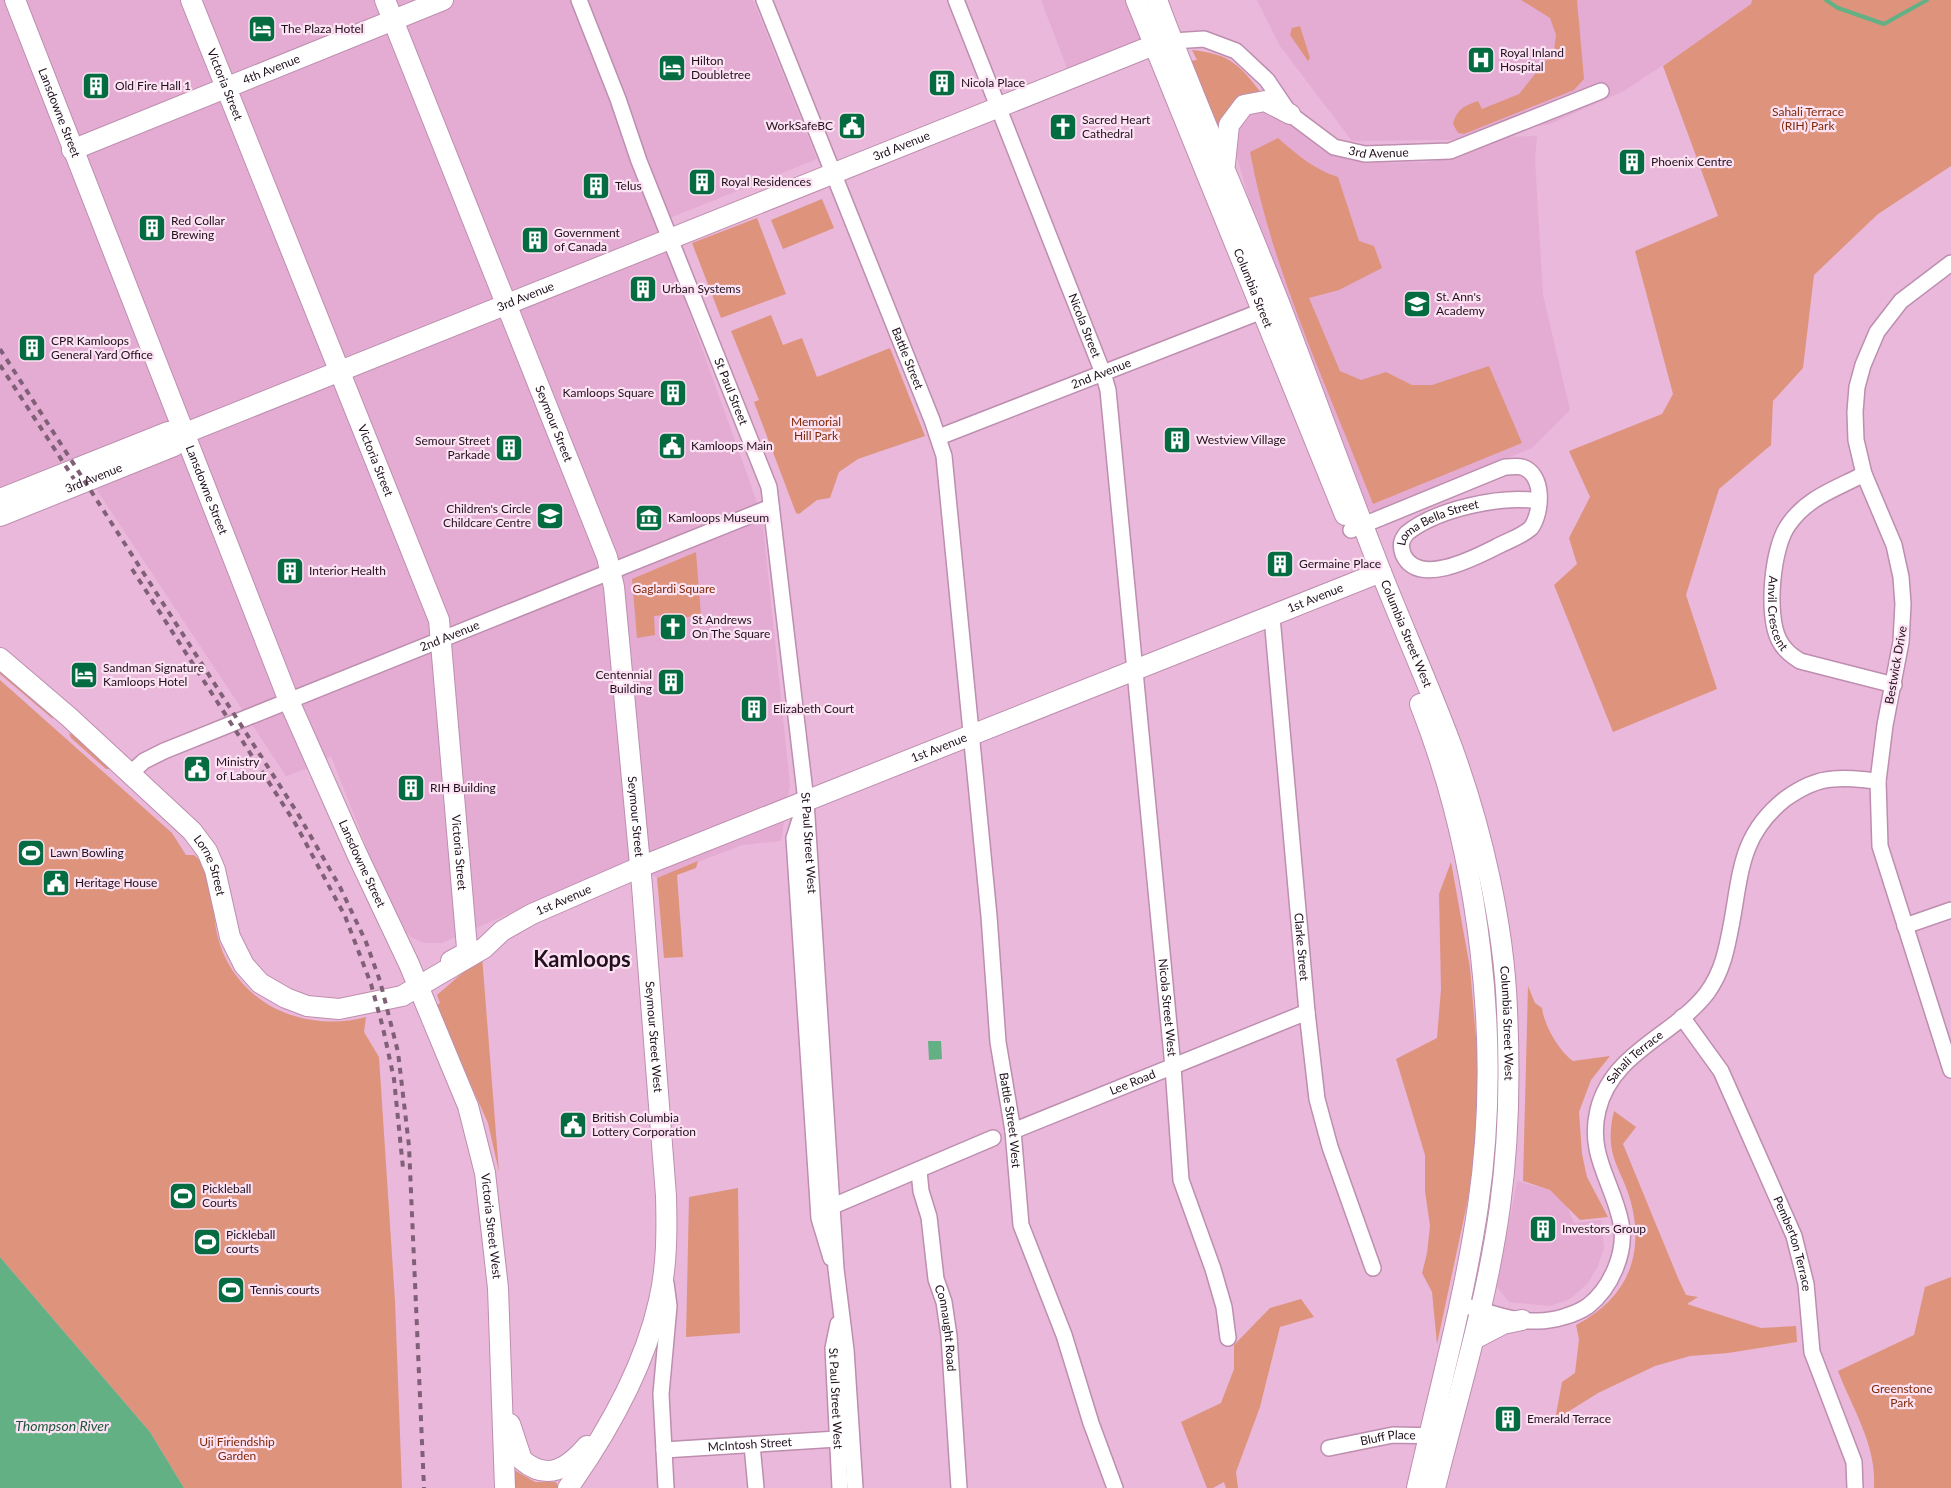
<svg xmlns="http://www.w3.org/2000/svg" width="1951" height="1488" viewBox="0 0 1951 1488" font-family="Lato,sans-serif">
  <style>
    .built { fill: #e4acd3 }
    .green { fill: #de947c }
    .water { fill: #64b085 }
    .lines { fill: none; stroke-linecap: round; stroke-linejoin: round }
    .stream { stroke: #64b085; stroke-width: 4 }
    .street-casing { stroke: #bd8eaf; stroke-width: 18 }
    .secondary-casing { stroke: #bd8eaf; stroke-width: 22 }
    .street { stroke: #fff; stroke-width: 15 }
    .secondary { stroke: #fff; stroke-width: 20 }
    .rail { stroke: #806077; stroke-width: 4; stroke-dasharray: 6 6; stroke-linecap: butt }
    .labels { text-anchor: middle; stroke-width: 4.5; stroke-linejoin: round; paint-order: stroke }
    .poi-label { font-size: 12px; fill: #21101d; stroke: #fce2f3; text-anchor: start }
    .street-label { font-size: 12px; fill: #21101d; stroke: #fce2f3 }
    .park-label { font-size: 12px; fill: #812806; stroke: #fce2f3 }
    .water-label { font-size: 14px; font-style: italic; fill: #1e573a; stroke: #fce2f3 }
    .town-label { font-size: 22px; font-weight: bold; fill: #21101d; stroke: #fce2f3 }
  </style>
  <rect width="100%" height="100%" fill="#eab8da"/>
  <g class="built">
    <polygon points="0,0 753,0 817,159 657,223 762,516 790,785 781,841 742,845 657,878 640,867 552,895 442,943 424,943 411,937 403,929 381,884 331,756 317,765 286,776 95,487 0,492"/>
    <polygon points="1041,0 1129,0 1144,39 1068,71"/>
    <polygon points="1257,0 1752,0 1751,4 1701,40 1624,91 1550,124 1450,140 1352,141 1280,46"/>
    <polygon points="1251,108 1278,114 1322,150 1370,163 1429,162 1506,137 1537,136 1535,159 1543,295 1570,410 1532,448 1373,512 1367,508 1252,210 1231,137"/>
    <polygon points="1517,1181 1550,1190 1567,1206 1574,1223 1601,1220 1604,1248 1598,1266 1588,1283 1570,1299 1550,1306 1509,1302 1497,1287"/>
  </g>
  <g class="green">
    <path d="M 1521,0 L 1577,0 L 1584,79 L 1574,90 L 1464,134 L 1458,133 L 1453,124 C 1457,109 1464,106 1478,101 L 1482,109 L 1519,94 L 1554,50 L 1556,35 L 1550,18 Z"/>
    <polygon points="1752,0 1951,0 1951,166 1878,214 1814,275 1803,368 1773,401 1771,445 1719,489 1686,595 1717,689 1613,732 1554,585 1577,564 1569,538 1590,497 1569,451 1662,414 1673,394 1635,251 1718,216 1663,66 1751,4"/>
    <polygon points="1300,26 1310,58 1308,61 1290,35 1292,28"/>
    <path d="M 1192,50 C 1232,54 1240,66 1263,95 L 1219,135 L 1189,61 L 1197,60 Z"/>
    <path d="M 1278,138 C 1296,154 1315,170 1338,177 L 1359,241 L 1374,246 L 1382,268 L 1339,290 L 1309,298 L 1340,371 L 1361,380 L 1386,372 L 1412,385 L 1432,385 L 1489,366 L 1522,443 L 1373,504 C 1329,391 1272,271 1250,152 Z"/>
    <polygon points="822,199 834,228 783,249 771,220"/>
    <polygon points="757,218 786,294 721,318 692,243"/>
    <polygon points="771,315 783,345 802,338 817,377 890,348 925,436 858,459 839,472 830,498 817,500 799,514 796,513 754,402 759,400 731,331"/>
    <polygon points="696,552 701,616 674,618 674,614 654,616 655,635 637,638 632,579"/>
    <polygon points="0,669 50,713 53,719 0,674"/>
    <path d="M 0,680 L 172,833 L 186,855 L 194,855 C 212,868 213,913 217,934 C 233,1002 302,1034 366,1017 L 364,1032 L 379,1057 L 395,1301 L 402,1488 L 184,1488 L 150,1432 L 0,1257 Z"/>
    <polygon points="69,734 73,734 112,769 106,769 71,738"/>
    <polygon points="1466,813 1490,916 1501,1027 1498,1114"/>
    <polygon points="698,861 696,868 677,875 683,957 664,958 657,878"/>
    <polygon points="1451,862 1470,968 1479,1073 1474,1156 1468,1199 1437,1344 1432,1292 1422,1273 1427,1253 1430,1226 1425,1191 1425,1155 1396,1059 1437,1038 1441,989 1439,894"/>
    <polygon points="482,956 499,1172 488,1123 436,1006 440,1003 437,995"/>
    <path d="M 1528,986 L 1535,1003 L 1542,1008 C 1544,1025 1559,1051 1573,1061 L 1610,1056 L 1591,1080 L 1579,1112 L 1582,1154 L 1587,1177 L 1608,1217 L 1580,1220 L 1550,1190 L 1523,1181 Z"/>
    <path d="M 1614,1111 L 1636,1127 L 1623,1144 L 1678,1278 L 1686,1295 L 1698,1297 L 1687,1304 L 1761,1328 L 1796,1326 L 1797,1342 L 1728,1353 L 1690,1356 L 1655,1366 L 1598,1393 L 1555,1420 L 1562,1382 L 1575,1373 L 1579,1339 L 1576,1325 C 1622,1301 1643,1263 1633,1211 C 1625,1169 1602,1160 1614,1111 Z"/>
    <polygon points="738,1188 740,1333 686,1337 689,1197"/>
    <path d="M 1951,1277 L 1951,1488 L 1874,1488 C 1877,1446 1853,1410 1838,1371 L 1914,1335 L 1925,1287 Z"/>
    <polygon points="1301,1299 1314,1317 1280,1327 1260,1407 1236,1472 1238,1488 1226,1488 1224,1482 1213,1488 1207,1488 1181,1422 1221,1403 1234,1369 1234,1345 1270,1308"/>
    <polygon points="516,1471 535,1482 556,1482 559,1488 512,1488 512,1472"/>
  </g>
  <g class="water">
    <polygon points="928,1041 941,1041 942,1059 929,1060"/>
    <polygon points="0,1257 150,1432 184,1488 0,1488"/>
  </g>
  <g class="lines">
    <polyline class="stream" points="1826,0 1838,8 1884,24 1927,0"/>
    <g class="street-casing">
      <g id="street">
        <path id="s1" d="M 579,0 L 618,99 L 639,161 L 769,487 L 806,801 L 836,1269 L 846,1350 L 855,1488"/>
        <path id="s2" d="M 764,0 L 932,420 L 944,456 L 989,916 L 998,1042 L 1013,1131 L 1021,1225 L 1064,1335 L 1091,1423 L 1115,1488"/>
        <path id="s3" d="M 956,0 L 1103,373 L 1108,390 L 1173,1067 L 1181,1180 L 1213,1269 L 1224,1307 L 1228,1338"/>
        <path id="s4" d="M 1173,41 L 1204,39 L 1236,51 L 1267,80 L 1290,114 L 1334,147 L 1365,154 L 1450,151 L 1601,91"/>
        <polyline points="1951,263 1901,301 1877,332 1863,365 1857,387 1855,412 1856,440 1864,474 1894,545 1901,577 1903,604 1901,642 1885,725 1878,781 1880,846 1951,1070"/>
        <path id="s5" d="M 939,437 L 1262,311"/>
        <path id="s6" d="M 1864,474 C 1836,489 1808,497 1789,524 C 1772,546 1766,615 1779,640 C 1784,650 1791,655 1800,661 L 1894,685"/>
        <path id="s7" d="M 1351,530 L 1505,467 C 1510,467 1517,466 1522,467 C 1545,474 1542,513 1531,528 C 1522,536 1510,540 1500,545 C 1478,556 1418,589 1403,554 C 1400,545 1401,540 1407,533 C 1437,509 1501,495 1538,501"/>
        <path id="s8" d="M 1272,617 L 1307,1012 L 1317,1099 L 1330,1147 L 1373,1268"/>
        <path id="s9" d="M 131,773 L 144,761 L 164,751 L 771,507"/>
        <polyline points="803,810 794,838 819,1218 831,1258"/>
        <polyline points="1905,926 1951,910"/>
        <path id="s10" d="M 1682,1017 L 1721,1071 L 1794,1236 L 1806,1284 L 1812,1352 L 1854,1462 L 1855,1488"/>
        <path id="s11" d="M 1013,1131 L 1307,1012"/>
        <path id="s12" d="M 919,1171 L 921,1191 L 929,1217 L 936,1279 L 944,1302 L 949,1336 L 959,1488"/>
        <polyline points="833,1206 993,1138"/>
        <polyline points="666,1283 669,1306 661,1394 666,1488"/>
        <path id="s13" d="M 1470,1307 C 1491,1313 1516,1322 1538,1321 C 1553,1321 1575,1315 1588,1306 C 1611,1288 1627,1252 1621,1223 C 1613,1182 1587,1155 1598,1110 C 1612,1052 1674,1036 1707,993 C 1723,971 1727,948 1732,921 C 1741,871 1741,834 1785,799 C 1799,789 1816,780 1833,779 C 1848,777 1863,780 1878,781"/>
        <path id="s14" d="M 838,1324 L 833,1348 L 840,1488"/>
        <polyline points="752,1445 756,1488"/>
        <path id="s15" d="M 1329,1448 L 1393,1435 L 1439,1436"/>
        <path id="s16" d="M 664,1450 L 837,1439"/>
      </g>
    </g>
    <g class="secondary-casing">
      <g id="secondary">
        <path id="s17" d="M 15,0 L 289,701 L 357,854 L 409,964 L 468,1106 L 485,1173 L 498,1288 L 505,1488"/>
        <path id="s18" d="M 191,0 L 439,620 L 467,948 L 464,954 L 451,961"/>
        <path id="s19" d="M 385,0 L 607,557 L 614,587 L 642,886 L 666,1196 C 667,1231 667,1266 659,1301 C 644,1368 607,1433 568,1488"/>
        <path id="s20" d="M 1136,0 L 1345,515"/>
        <path id="s21" d="M 1157,0 C 1195,103 1240,203 1280,305 C 1312,388 1342,472 1374,554 C 1399,620 1429,684 1453,750 C 1482,830 1504,925 1507,1010 C 1510,1075 1509,1141 1500,1206 C 1487,1302 1458,1395 1435,1488"/>
        <path id="s22" d="M 72,150 L 443,0"/>
        <polyline points="1225,164 1229,125 1244,105 1265,101 1290,114"/>
        <path id="s23" d="M 0,499 L 168,432 L 183,434 L 1144,49 L 1165,43"/>
        <path id="s24" d="M 0,516 L 174,446 L 183,434"/>
        <path id="s25" d="M 0,658 L 69,717 L 192,831 L 207,851 L 215,870 L 230,937 L 244,965 L 260,983 L 286,998 L 307,1006 L 339,1009 L 402,996 L 484,948 L 502,931 L 532,914 L 640,867 L 1381,572"/>
        <polyline points="1474,1339 1503,1324 1522,1320"/>
        <path d="M 510,1424 L 522,1460 C 548,1482 568,1468 587,1446"/>
        <path d="M 1417,1488 C 1438,1394 1464,1301 1478,1206 C 1502,1043 1480,857 1420,704"/>
      </g>
    </g>
    <use href="#street" class="street"/>
    <use href="#secondary" class="secondary"/>
    <g class="rail">
      <polyline points="0,349 298,814 340,887 366,942 380,981 398,1052 409,1146 424,1488"/>
      <polyline points="0,365 74,479"/>
      <polyline points="132,569 295,823 345,916 371,984 383,1028 394,1079 403,1168"/>
    </g>
  </g>
  <defs>
    <g id="hotel-square" transform="scale(1.4375)"><rect x="-9" y="-9" width="18" height="18" rx="4" fill="#056c42" stroke="#fce2f3"/><path d="M-6-4.5h1.5V1H6V5H4.5V3h-9V5H-6ZM-4 0a1.8 1.8 0 1 1 3.6 0ZM.5 0V-2.5h3Q6-2.5 6 0Z" fill="#fff"/></g>
    <g id="hospital-square" transform="scale(1.4375)"><rect x="-9" y="-9" width="18" height="18" rx="4" fill="#056c42" stroke="#fce2f3"/><path d="M-5-5h3v3.5h4V-5h3V5h-3V1.5h-4V5h-3Z" fill="#fff"/></g>
    <g id="building-square" transform="scale(1.4375)"><rect x="-9" y="-9" width="18" height="18" rx="4" fill="#056c42" stroke="#fce2f3"/><path d="M-4-6H4V6H1V3H-1V6H-4ZM-2.5-4.3h1.7v1.8h-1.7ZM.8-4.3h1.7v1.8H.8ZM-2.5-1h1.7V.8h-1.7ZM.8-1h1.7V.8H.8Z" fill="#fff"/></g>
    <g id="civic-square" transform="scale(1.4375)"><rect x="-9" y="-9" width="18" height="18" rx="4" fill="#056c42" stroke="#fce2f3"/><path d="M-.6-6.5H3V-4.5H.6V-3L4-1V1h2V6H-6V1h2V-1L-.6-3ZM-1.2 2.5V6h2.4V2.5Z" fill="#fff"/></g>
    <g id="church-square" transform="scale(1.4375)"><rect x="-9" y="-9" width="18" height="18" rx="4" fill="#056c42" stroke="#fce2f3"/><path d="M-1.2-6h2.4v3.5h3.3v2.4h-3.3V6h-2.4V-.1h-3.3v-2.4h3.3Z" fill="#fff"/></g>
    <g id="school-square" transform="scale(1.4375)"><rect x="-9" y="-9" width="18" height="18" rx="4" fill="#056c42" stroke="#fce2f3"/><path d="M0-5L7-2L0 1L-7-2ZM-4 1L0 2.5L4 1V4Q0 6-4 4Z" fill="#fff"/></g>
    <g id="museum-square" transform="scale(1.4375)"><rect x="-9" y="-9" width="18" height="18" rx="4" fill="#056c42" stroke="#fce2f3"/><path d="M0-6L6-3V-2H-6V-3ZM-5-1h2V3h-2ZM-1-1h2V3h-2ZM3-1h2V3H3ZM-6 4H6V6H-6Z" fill="#fff"/></g>
    <g id="stadium-square" transform="scale(1.4375)"><rect x="-9" y="-9" width="18" height="18" rx="4" fill="#056c42" stroke="#fce2f3"/><path d="M0-5a6.5 5 0 1 0 0 10a6.5 5 0 1 0 0-10ZM-3.5-1.8h7v3.6h-7Z" fill="#fff"/></g>
  </defs>
  <g fill-rule="evenodd">
    <use href="#hotel-square" x="262" y="29"/>
    <use href="#hospital-square" x="1481" y="60"/>
    <use href="#hotel-square" x="672" y="68"/>
    <use href="#building-square" x="942" y="83"/>
    <use href="#building-square" x="96" y="86"/>
    <use href="#civic-square" x="852" y="126"/>
    <use href="#church-square" x="1063" y="127"/>
    <use href="#building-square" x="1632" y="162"/>
    <use href="#building-square" x="702" y="182"/>
    <use href="#building-square" x="596" y="186"/>
    <use href="#building-square" x="152" y="228"/>
    <use href="#building-square" x="535" y="240"/>
    <use href="#building-square" x="643" y="289"/>
    <use href="#school-square" x="1417" y="304"/>
    <use href="#building-square" x="32" y="348"/>
    <use href="#building-square" x="673" y="393"/>
    <use href="#building-square" x="1177" y="440"/>
    <use href="#civic-square" x="672" y="446"/>
    <use href="#building-square" x="509" y="448"/>
    <use href="#school-square" x="550" y="516"/>
    <use href="#museum-square" x="649" y="518"/>
    <use href="#building-square" x="1280" y="564"/>
    <use href="#building-square" x="290" y="571"/>
    <use href="#church-square" x="673" y="627"/>
    <use href="#hotel-square" x="84" y="675"/>
    <use href="#building-square" x="671" y="682"/>
    <use href="#building-square" x="754" y="709"/>
    <use href="#civic-square" x="197" y="769"/>
    <use href="#building-square" x="411" y="788"/>
    <use href="#stadium-square" x="31" y="853"/>
    <use href="#civic-square" x="56" y="883"/>
    <use href="#civic-square" x="573" y="1125"/>
    <use href="#stadium-square" x="183" y="1196"/>
    <use href="#building-square" x="1543" y="1229"/>
    <use href="#stadium-square" x="207" y="1242"/>
    <use href="#stadium-square" x="231" y="1290"/>
    <use href="#building-square" x="1508" y="1419"/>
  </g>
  <g class="labels">
    <g class="poi-label">
      <text x="281" y="33">The Plaza Hotel</text>
      <text x="1500" y="57">Royal Inland<tspan x="1500" dy="14">Hospital</tspan></text>
      <text x="691" y="65">Hilton<tspan x="691" dy="14">Doubletree</tspan></text>
      <text x="961" y="87">Nicola Place</text>
      <text x="115" y="90">Old Fire Hall 1</text>
      <text x="1082" y="124">Sacred Heart<tspan x="1082" dy="14">Cathedral</tspan></text>
      <text x="833" y="130" text-anchor="end">WorkSafeBC</text>
      <text x="1651" y="166">Phoenix Centre</text>
      <text x="721" y="186">Royal Residences</text>
      <text x="615" y="190">Telus</text>
      <text x="171" y="225">Red Collar<tspan x="171" dy="14">Brewing</tspan></text>
      <text x="554" y="237">Government<tspan x="554" dy="14">of Canada</tspan></text>
      <text x="662" y="293">Urban Systems</text>
      <text x="1436" y="301">St. Ann's<tspan x="1436" dy="14">Academy</tspan></text>
      <text x="51" y="345">CPR Kamloops<tspan x="51" dy="14">General Yard Office</tspan></text>
      <text x="654" y="397" text-anchor="end">Kamloops Square</text>
      <text x="1196" y="444">Westview Village</text>
      <text x="490" y="445" text-anchor="end">Semour Street<tspan x="490" dy="14">Parkade</tspan></text>
      <text x="691" y="450">Kamloops Main</text>
      <text x="531" y="513" text-anchor="end">Children's Circle<tspan x="531" dy="14">Childcare Centre</tspan></text>
      <text x="668" y="522">Kamloops Museum</text>
      <text x="1299" y="568">Germaine Place</text>
      <text x="309" y="575">Interior Health</text>
      <text x="692" y="624">St Andrews<tspan x="692" dy="14">On The Square</tspan></text>
      <text x="103" y="672">Sandman Signature<tspan x="103" dy="14">Kamloops Hotel</tspan></text>
      <text x="652" y="679" text-anchor="end">Centennial<tspan x="652" dy="14">Building</tspan></text>
      <text x="773" y="713">Elizabeth Court</text>
      <text x="216" y="766">Ministry<tspan x="216" dy="14">of Labour</tspan></text>
      <text x="430" y="792">RIH Building</text>
      <text x="50" y="857">Lawn Bowling</text>
      <text x="75" y="887">Heritage House</text>
      <text x="592" y="1122">British Columbia<tspan x="592" dy="14">Lottery Corporation</tspan></text>
      <text x="202" y="1193">Pickleball<tspan x="202" dy="14">Courts</tspan></text>
      <text x="1562" y="1233">Investors Group</text>
      <text x="226" y="1239">Pickleball<tspan x="226" dy="14">courts</tspan></text>
      <text x="250" y="1294">Tennis courts</text>
      <text x="1527" y="1423">Emerald Terrace</text>
    </g>
    <g class="street-label">
      <text dy="4" stroke="none"><textPath href="#s22" startOffset="215">4th Avenue</textPath></text>
      <text dy="4" stroke="none"><textPath href="#s18" startOffset="91">Victoria Street</textPath></text>
      <text dy="4" stroke="none"><textPath href="#s17" startOffset="121">Lansdowne Street</textPath></text>
      <text dy="4" stroke="none"><textPath href="#s23" startOffset="970">3rd Avenue</textPath></text>
      <text dy="4" stroke="none"><textPath href="#s4" startOffset="249">3rd Avenue</textPath></text>
      <text dy="4" stroke="none"><textPath href="#s20" startOffset="311">Columbia Street</textPath></text>
      <text dy="4" stroke="none"><textPath href="#s23" startOffset="565">3rd Avenue</textPath></text>
      <text dy="4" stroke="none"><textPath href="#s3" startOffset="350">Nicola Street</textPath></text>
      <text dy="4" stroke="none"><textPath href="#s2" startOffset="386">Battle Street</textPath></text>
      <text dy="4" stroke="none"><textPath href="#s5" startOffset="174">2nd Avenue</textPath></text>
      <text dy="4" stroke="none"><textPath href="#s1" startOffset="420">St Paul Street</textPath></text>
      <text dy="4" stroke="none"><textPath href="#s19" startOffset="456">Seymour Street</textPath></text>
      <text dy="4" stroke="none"><textPath href="#s18" startOffset="496">Victoria Street</textPath></text>
      <text dy="4" stroke="none"><textPath href="#s24" startOffset="101">3rd Avenue</textPath></text>
      <text dy="4" stroke="none"><textPath href="#s17" startOffset="526">Lansdowne Street</textPath></text>
      <text dy="4" stroke="none"><textPath href="#s7" startOffset="451">Loma Bella Street</textPath></text>
      <text dy="4" stroke="none"><textPath href="#s25" startOffset="1576">1st Avenue</textPath></text>
      <text dy="4" stroke="none"><textPath href="#s6" startOffset="184">Anvil Crescent</textPath></text>
      <text dy="4" stroke="none"><textPath href="#s21" startOffset="681">Columbia Street West</textPath></text>
      <text dy="4" stroke="none"><textPath href="#s9" startOffset="348">2nd Avenue</textPath></text>
      <text transform="translate(1896 665) rotate(-80)" y="4">Bestwick Drive</text>
      <text dy="4" stroke="none"><textPath href="#s25" startOffset="1171">1st Avenue</textPath></text>
      <text dy="4" stroke="none"><textPath href="#s19" startOffset="861">Seymour Street</textPath></text>
      <text dy="4" stroke="none"><textPath href="#s18" startOffset="901">Victoria Street</textPath></text>
      <text dy="4" stroke="none"><textPath href="#s1" startOffset="881">St Paul Street West</textPath></text>
      <text dy="4" stroke="none"><textPath href="#s17" startOffset="931">Lansdowne Street</textPath></text>
      <text dy="4" stroke="none"><textPath href="#s25" startOffset="298">Lorne Street</textPath></text>
      <text dy="4" stroke="none"><textPath href="#s25" startOffset="766">1st Avenue</textPath></text>
      <text dy="4" stroke="none"><textPath href="#s8" startOffset="331">Clarke Street</textPath></text>
      <text dy="4" stroke="none"><textPath href="#s3" startOffset="1039">Nicola Street West</textPath></text>
      <text dy="4" stroke="none"><textPath href="#s21" startOffset="1086">Columbia Street West</textPath></text>
      <text dy="4" stroke="none"><textPath href="#s19" startOffset="1082">Seymour Street West</textPath></text>
      <text dy="4" stroke="none"><textPath href="#s13" startOffset="399">Sahali Terrace</textPath></text>
      <text dy="4" stroke="none"><textPath href="#s11" startOffset="129">Lee Road</textPath></text>
      <text dy="4" stroke="none"><textPath href="#s2" startOffset="1158">Battle Street West</textPath></text>
      <text dy="4" stroke="none"><textPath href="#s17" startOffset="1318">Victoria Street West</textPath></text>
      <text dy="4" stroke="none"><textPath href="#s10" startOffset="254">Pemberton Terrace</textPath></text>
      <text dy="4" stroke="none"><textPath href="#s12" startOffset="160">Connaught Road</textPath></text>
      <text dy="4" stroke="none"><textPath href="#s14" startOffset="75">St Paul Street West</textPath></text>
      <text dy="4" stroke="none"><textPath href="#s15" startOffset="60">Bluff Place</textPath></text>
      <text dy="4" stroke="none"><textPath href="#s16" startOffset="86">McIntosh Street</textPath></text>
    </g>
    <g class="park-label">
      <text x="1808" y="116">Sahali Terrace<tspan x="1808" dy="14">(RIH) Park</tspan></text>
      <text x="816" y="426">Memorial<tspan x="816" dy="14">Hill Park</tspan></text>
      <text x="674" y="593">Gaglardi Square</text>
      <text x="1902" y="1393">Greenstone<tspan x="1902" dy="14">Park</tspan></text>
      <text x="237" y="1446">Uji Firiendship<tspan x="237" dy="14">Garden</tspan></text>
    </g>
    <g class="water-label">
      <text x="62" y="1431">Thompson River</text>
    </g>
    <g class="town-label">
      <text x="582" y="967">Kamloops</text>
    </g>
  </g>
</svg>
